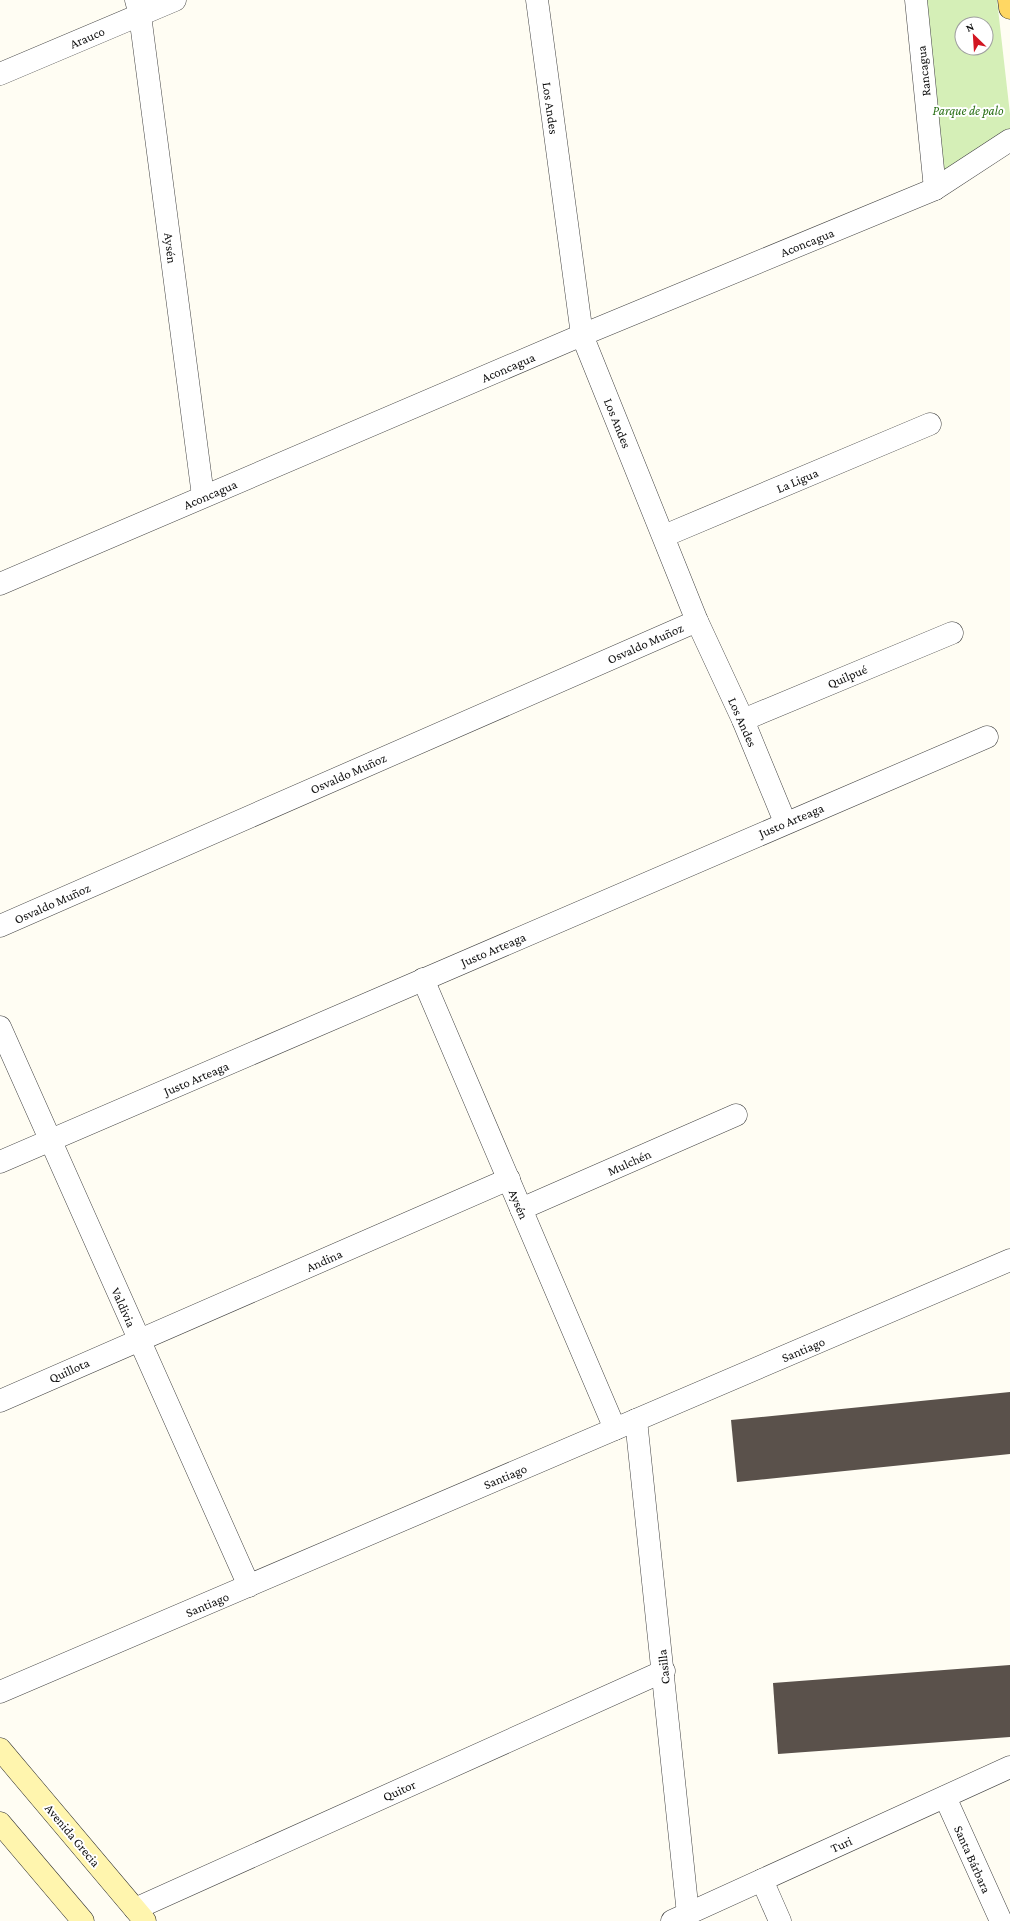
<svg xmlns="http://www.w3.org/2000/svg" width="1010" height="1921" viewBox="0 0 1010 1921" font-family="'Crimson Pro',serif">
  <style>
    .green { fill: #d5efb7; fill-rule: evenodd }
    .building { fill: #5a514b }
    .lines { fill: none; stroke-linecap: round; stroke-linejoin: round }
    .minor-casing { stroke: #434343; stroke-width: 23 }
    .tertiary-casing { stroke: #434343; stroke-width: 23 }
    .secondary-casing { stroke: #323232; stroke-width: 23 }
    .primary-casing { stroke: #212121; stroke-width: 23 }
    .minor { stroke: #fff; stroke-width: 22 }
    .tertiary { stroke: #fff; stroke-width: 22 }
    .secondary { stroke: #fff5ae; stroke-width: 22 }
    .primary { stroke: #ffd763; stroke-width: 22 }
    .labels { text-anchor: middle; stroke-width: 4; stroke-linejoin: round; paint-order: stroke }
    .street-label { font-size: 13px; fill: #101010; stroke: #fff }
    .park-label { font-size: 13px; font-style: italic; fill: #2b7117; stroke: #fff }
  </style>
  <rect width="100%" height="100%" fill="#fffdf3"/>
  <path class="green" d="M 916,0 L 997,0 L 1010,114 L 1010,140 L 935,189 ZM 962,24 L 986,24 L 986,48 L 962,48 Z"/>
  <g class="building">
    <polygon points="1010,1392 1010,1454 737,1482 731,1420"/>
    <polygon points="1010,1665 1010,1737 778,1754 773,1683"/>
  </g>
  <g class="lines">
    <g class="minor-casing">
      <g id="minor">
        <polyline points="136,0 140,15 203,496"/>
        <polyline points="537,0 582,335 697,621 743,720 785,822"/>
        <polyline points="916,0 935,189"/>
        <polyline points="0,74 175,0"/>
        <polyline points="664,536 930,424"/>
        <polyline points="743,720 952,633"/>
        <polyline points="0,926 697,621"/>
        <polyline points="423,979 615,1429"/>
        <polyline points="0,1027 249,1586"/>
        <polyline points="0,1162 987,737"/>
        <polyline points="521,1209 736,1115"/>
        <polyline points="0,1401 509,1179"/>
        <polyline points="636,1420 688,1914"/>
        <polyline points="0,1692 1010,1260"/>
        <polyline points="945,1797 1001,1921"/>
        <polyline points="762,1880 780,1921"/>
        <polyline points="135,1909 664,1671"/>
        <polyline points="672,1921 1010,1767"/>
      </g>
    </g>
    <g class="tertiary-casing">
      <polyline id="tertiary" points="0,584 582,335 935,189 1010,140"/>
    </g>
    <g class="secondary-casing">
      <g id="secondary">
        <polyline points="0,1749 145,1921"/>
        <polyline points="0,1823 83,1921"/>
      </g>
    </g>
    <g class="primary-casing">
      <polyline id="primary" points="1009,0 1010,8"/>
    </g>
    <use href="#minor" class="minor"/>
    <use href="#tertiary" class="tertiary"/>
    <use href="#secondary" class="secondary"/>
    <use href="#primary" class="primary"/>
  </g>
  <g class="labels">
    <g class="street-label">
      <text transform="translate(87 37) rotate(-23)" y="5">Arauco</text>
      <text transform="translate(923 71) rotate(-96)" y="5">Rancagua</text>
      <text transform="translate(551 108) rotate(82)" y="5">Los Andes</text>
      <text transform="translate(807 242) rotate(-22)" y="5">Aconcagua</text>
      <text transform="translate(171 248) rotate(83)" y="5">Aysén</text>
      <text transform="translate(508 367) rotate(-23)" y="5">Aconcagua</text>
      <text transform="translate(618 423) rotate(68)" y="5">Los Andes</text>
      <text transform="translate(797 480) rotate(-23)" y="5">La Ligua</text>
      <text transform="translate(210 494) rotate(-23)" y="5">Aconcagua</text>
      <text transform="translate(645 643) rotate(-24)" y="5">Osvaldo Muñoz</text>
      <text transform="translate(847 676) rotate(-23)" y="5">Quilpué</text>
      <text transform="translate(743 722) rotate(66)" y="5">Los Andes</text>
      <text transform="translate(348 773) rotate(-24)" y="5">Osvaldo Muñoz</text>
      <text transform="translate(791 820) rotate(-23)" y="5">Justo Arteaga</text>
      <text transform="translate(52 903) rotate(-24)" y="5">Osvaldo Muñoz</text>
      <text transform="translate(493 949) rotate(-23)" y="5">Justo Arteaga</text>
      <text transform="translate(196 1078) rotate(-23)" y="5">Justo Arteaga</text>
      <text transform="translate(629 1162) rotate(-24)" y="5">Mulchén</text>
      <text transform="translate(519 1204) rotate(67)" y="5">Aysén</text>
      <text transform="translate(324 1260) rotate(-24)" y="5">Andina</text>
      <text transform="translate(124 1307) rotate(66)" y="5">Valdivia</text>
      <text transform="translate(803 1349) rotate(-23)" y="5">Santiago</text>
      <text transform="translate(69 1370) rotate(-24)" y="5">Quillota</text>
      <text transform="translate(505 1476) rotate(-23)" y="5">Santiago</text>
      <text transform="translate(207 1604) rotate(-23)" y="5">Santiago</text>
      <text transform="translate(663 1667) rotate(-96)" y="5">Casilla</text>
      <text transform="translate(399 1790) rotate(-24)" y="5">Quitor</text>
      <text transform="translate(73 1835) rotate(50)" y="5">Avenida Grecia</text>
      <text transform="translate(841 1844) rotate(-24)" y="5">Turi</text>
      <text transform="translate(973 1859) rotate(66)" y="5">Santa Bárbara</text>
    </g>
    <g class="park-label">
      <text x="968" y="115">Parque de palo</text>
    </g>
  </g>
  <g transform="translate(974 36) rotate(335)"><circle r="19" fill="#ffffff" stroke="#9f9f9f"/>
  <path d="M0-3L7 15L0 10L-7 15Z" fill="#d21622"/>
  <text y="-6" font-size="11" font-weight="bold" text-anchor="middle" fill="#101010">N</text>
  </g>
</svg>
